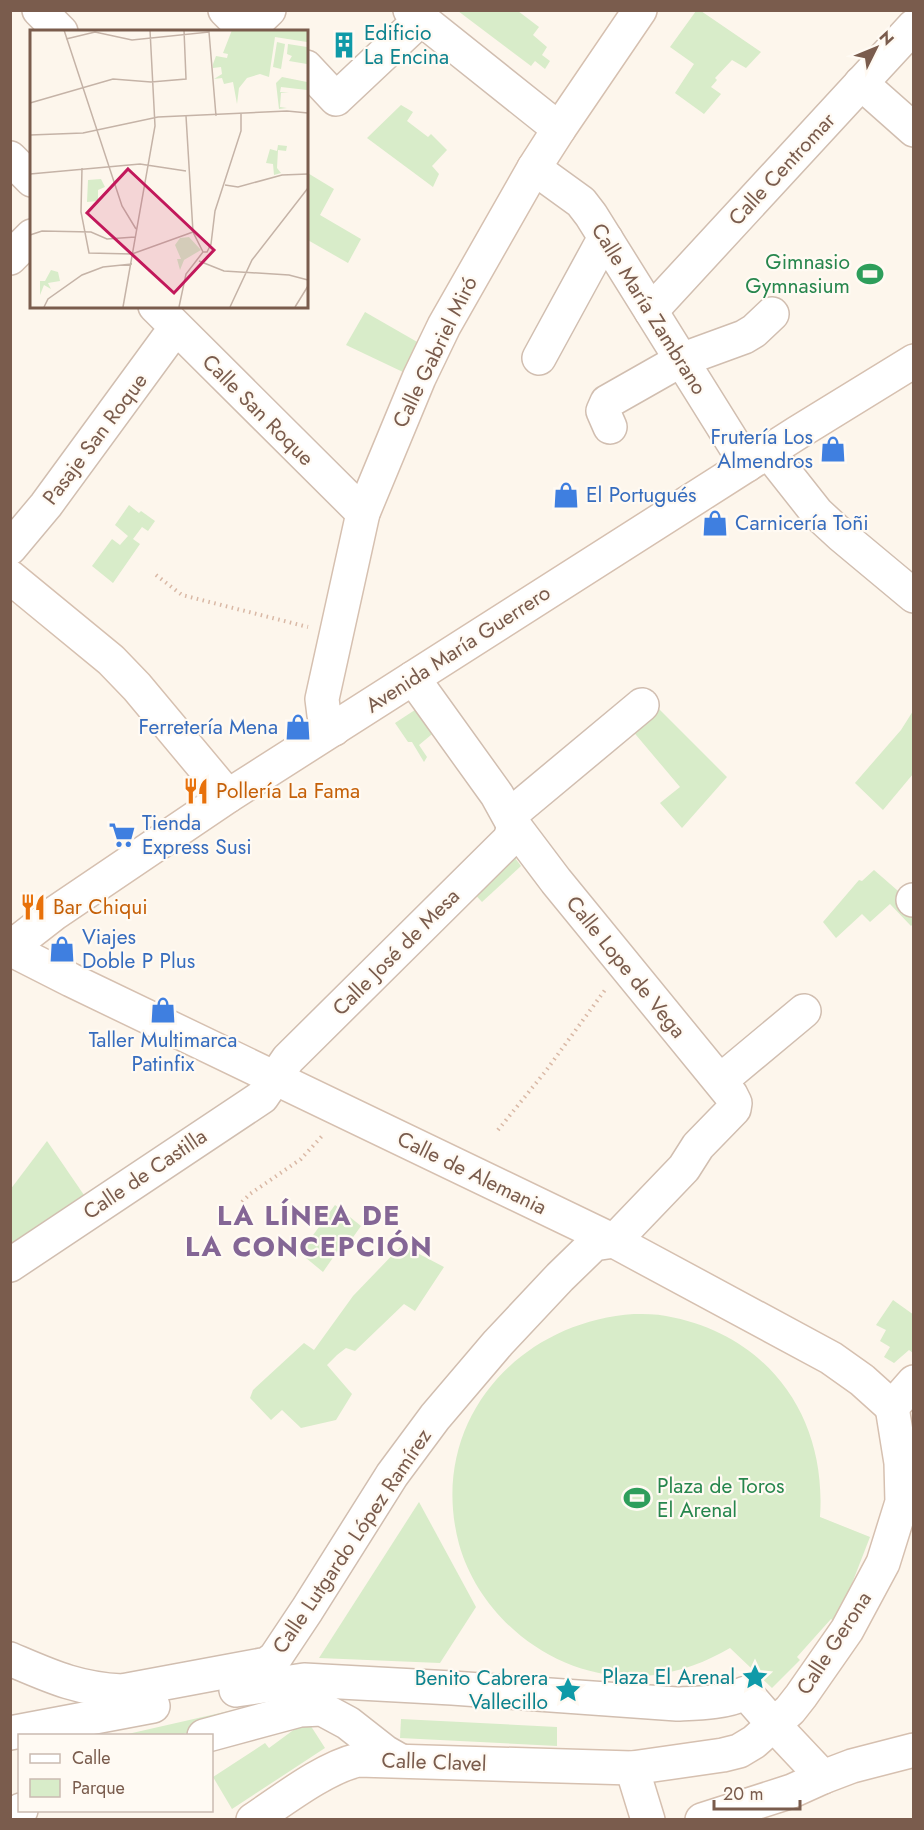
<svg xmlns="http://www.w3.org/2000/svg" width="924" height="1830" viewBox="0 0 924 1830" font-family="Jost,sans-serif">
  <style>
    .green { fill: #d8ecc9 }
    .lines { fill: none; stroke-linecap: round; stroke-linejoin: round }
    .street-casing { stroke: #d1beb0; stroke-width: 36 }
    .secondary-casing { stroke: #d6c0b0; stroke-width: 36 }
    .path { stroke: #d9b8a5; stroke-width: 4; stroke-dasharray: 1.5 4.5; stroke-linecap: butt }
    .street { stroke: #fff; stroke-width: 33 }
    .secondary { stroke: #fff; stroke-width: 33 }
    .labels { text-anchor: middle; stroke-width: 4.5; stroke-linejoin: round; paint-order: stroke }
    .culture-label { font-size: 21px; fill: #0d838f; stroke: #fffaf3; text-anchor: end }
    .street-label { font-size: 21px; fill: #7a5c4d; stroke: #fffaf3 }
    .leisure-label { font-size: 21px; fill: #27864d; stroke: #fffaf3; text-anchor: end }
    .shop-label { font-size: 21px; fill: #366cbe; stroke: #fffaf3; text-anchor: start }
    .food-label { font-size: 21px; fill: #c56008; stroke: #fffaf3; text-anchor: start }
    .district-label { font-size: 27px; font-weight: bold; letter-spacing: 1.5px; fill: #846695; stroke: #fffaf3 }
    .inset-road { fill: none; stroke: #c5b3a7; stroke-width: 1.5 }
    .view { fill: #c2185b; fill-opacity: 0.15; stroke: #c2185b; stroke-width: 3 }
    .inset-edge { fill: none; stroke: #7a5c4d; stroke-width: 3 }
  </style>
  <rect width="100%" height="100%" fill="#fdf6ec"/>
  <g class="green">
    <polygon points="458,11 518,11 539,27 533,35 547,47 542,55 550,61 545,69 535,61 531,66"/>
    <polygon points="696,11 701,11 761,52 746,68 732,60 715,78 717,80 711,87 721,94 704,114 675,93 694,64 670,47"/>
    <polygon points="401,105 413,112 407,121 428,137 431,134 447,150 432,166 439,174 433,187 367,138"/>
    <polygon points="306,172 334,189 320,215 361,239 348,263 306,239"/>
    <polygon points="365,312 419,343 405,373 346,345"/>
    <polygon points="129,505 139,513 141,511 155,521 148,531 142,527 133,539 140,544 113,583 92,566 112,539 120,545 128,536 115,525"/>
    <polygon points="421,706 437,730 419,745 427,757 424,762 412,742 408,742 395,723"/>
    <polygon points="657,707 727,777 682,828 660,803 680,787 631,729"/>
    <polygon points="913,711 913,774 883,810 855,783 901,730"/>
    <polygon points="510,851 521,866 482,902 470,889"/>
    <polygon points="874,870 913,904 913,924 911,926 890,904 870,922 862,914 836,938 823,922 859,880 862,881"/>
    <polygon points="47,1141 86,1198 11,1252 10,1190"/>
    <polygon points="335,1205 361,1226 346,1247 341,1246 323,1272 300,1253"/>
    <polygon points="402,1245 444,1267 415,1311 404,1304 355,1351 346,1348 337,1355 327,1365 352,1394 336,1420 301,1428 282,1410 271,1420 250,1398 253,1390 304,1343 314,1350 353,1296"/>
    <polygon points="893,1300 914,1315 913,1337 912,1339 913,1341 913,1353 909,1350 894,1363 884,1357 890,1347 880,1341 886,1330 876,1325"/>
    <path d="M 634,1314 C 644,1314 656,1314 666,1316 C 767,1334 827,1415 820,1517 L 870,1537 L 839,1617 L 835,1622 L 831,1619 L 797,1657 L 800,1660 L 772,1688 L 730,1648 C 706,1662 682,1671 654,1675 C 568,1687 482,1626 459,1544 C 427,1424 516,1322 634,1314 Z"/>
    <polygon points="419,1502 476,1607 440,1663 319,1658"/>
    <polygon points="242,1708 244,1717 179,1735 119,1736"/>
    <polygon points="401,1719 557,1727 557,1746 400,1738"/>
    <polygon points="307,1720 325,1748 232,1809 213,1777 265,1743 269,1748"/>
  </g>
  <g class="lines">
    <g class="street-casing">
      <g id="street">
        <polyline points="39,10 61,32"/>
        <polyline points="225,10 246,31"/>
        <polyline points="410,10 559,129"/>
        <polyline points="246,32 269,10"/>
        <polyline points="306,67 336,99 421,19"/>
        <polyline points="861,83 914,130"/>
        <polyline points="10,158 32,180"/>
        <polyline points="534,168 581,202 591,215 747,465"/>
        <polyline points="10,258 32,236"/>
        <polyline points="155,306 363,513"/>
        <polyline points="651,311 914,26"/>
        <polyline points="539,358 599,248 606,239"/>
        <polyline points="610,427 603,411 607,402 681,360 744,337 754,331 772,314"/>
        <polyline points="768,451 817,513 842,536 914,596"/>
        <polyline points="10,548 46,505 166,341 177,329"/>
        <polyline points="510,815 642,705"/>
        <polyline points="913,900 914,900"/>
        <polyline points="720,1081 804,1011"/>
        <polyline points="10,1265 262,1097 288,1059 509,840 512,833 513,824"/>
        <path d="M 10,1659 C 50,1676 77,1689 122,1691 L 267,1664 L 275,1658 L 307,1610 L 392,1475 L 435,1417 L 498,1343 L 560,1277 L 594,1244 L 614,1241 L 684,1168 L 698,1146 L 734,1109 L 735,1103 L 731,1095 L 556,881 L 513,824 L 497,795 L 413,678"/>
        <path d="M 236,1690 L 304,1680 L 452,1688 L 677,1704 C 701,1703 723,1703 746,1693 L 774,1725"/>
        <polyline points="10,1733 153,1706"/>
        <polyline points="204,1736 300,1710 322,1709 348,1723 385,1752 399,1760"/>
        <polyline points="12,1820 21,1810"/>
      </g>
    </g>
    <g class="secondary-casing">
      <g id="secondary">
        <polyline points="10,577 111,660 137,687 228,796"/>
        <polyline points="334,729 324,715 322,699 363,513 419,378 444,326 534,168 559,129 640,10"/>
        <polyline points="10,948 55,913 228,796 797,433 914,361"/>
        <polyline points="10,949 71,980 614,1241 831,1358 862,1380 892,1407"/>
        <polyline points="892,1407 914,1382"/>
        <polyline points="774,1725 823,1777 852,1766 914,1750"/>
        <polyline points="632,1768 648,1820"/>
        <path d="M 253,1820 C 283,1800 324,1768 358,1760 L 632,1768 L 723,1755 L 739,1751 L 754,1742 L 790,1710 L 801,1696 L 847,1630 L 883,1563 L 902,1502 L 901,1463 L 892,1407"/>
        <polyline points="702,1820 792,1791 823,1777"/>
      </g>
    </g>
    <g class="path">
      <polyline points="156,575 182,595 308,627"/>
      <polyline points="498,1130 545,1072 605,990"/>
      <polyline points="242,1202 250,1194 301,1159 323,1135"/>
    </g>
    <use href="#street" class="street"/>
    <use href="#secondary" class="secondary"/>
  </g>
  <defs>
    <g id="building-bare" transform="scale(2.07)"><path d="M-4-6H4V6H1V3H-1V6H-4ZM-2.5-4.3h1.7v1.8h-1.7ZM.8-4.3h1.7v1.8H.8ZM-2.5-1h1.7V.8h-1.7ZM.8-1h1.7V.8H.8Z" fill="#0f9aa8" stroke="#fffaf3" stroke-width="2.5" paint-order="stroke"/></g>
    <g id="stadium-bare" transform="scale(2.07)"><path d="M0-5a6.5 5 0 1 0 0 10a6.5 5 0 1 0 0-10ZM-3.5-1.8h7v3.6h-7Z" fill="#2e9e5b" stroke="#fffaf3" stroke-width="2.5" paint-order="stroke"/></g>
    <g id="shop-bare" transform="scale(2.07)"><path d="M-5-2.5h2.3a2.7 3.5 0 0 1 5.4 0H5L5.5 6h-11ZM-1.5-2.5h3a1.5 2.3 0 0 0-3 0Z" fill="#3f7fe0" stroke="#fffaf3" stroke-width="2.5" paint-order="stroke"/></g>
    <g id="restaurant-bare" transform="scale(2.07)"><path d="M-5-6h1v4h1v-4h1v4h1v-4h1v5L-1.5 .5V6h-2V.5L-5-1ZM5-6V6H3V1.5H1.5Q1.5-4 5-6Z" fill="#e8710a" stroke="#fffaf3" stroke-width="2.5" paint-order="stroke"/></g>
    <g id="supermarket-bare" transform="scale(2.07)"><path d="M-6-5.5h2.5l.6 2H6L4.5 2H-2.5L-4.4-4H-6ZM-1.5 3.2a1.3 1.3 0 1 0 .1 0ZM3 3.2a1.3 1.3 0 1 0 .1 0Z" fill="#3f7fe0" stroke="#fffaf3" stroke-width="2.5" paint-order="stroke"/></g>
    <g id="sight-bare" transform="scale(2.07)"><path d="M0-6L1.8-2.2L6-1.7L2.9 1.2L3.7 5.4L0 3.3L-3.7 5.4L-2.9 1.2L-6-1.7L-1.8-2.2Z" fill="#0f9aa8" stroke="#fffaf3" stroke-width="2.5" paint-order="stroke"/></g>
  </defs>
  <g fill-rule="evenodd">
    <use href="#building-bare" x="344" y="45"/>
    <use href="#stadium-bare" x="870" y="274"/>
    <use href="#shop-bare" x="833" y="449"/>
    <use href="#shop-bare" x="566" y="495"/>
    <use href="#shop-bare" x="715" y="523"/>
    <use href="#shop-bare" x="298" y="727"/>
    <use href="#restaurant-bare" x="196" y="791"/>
    <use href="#supermarket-bare" x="122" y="835"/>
    <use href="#restaurant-bare" x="33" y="907"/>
    <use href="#shop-bare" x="62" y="949"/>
    <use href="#shop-bare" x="163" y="1010"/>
    <use href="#stadium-bare" x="637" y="1498"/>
    <use href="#sight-bare" x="755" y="1677"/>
    <use href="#sight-bare" x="568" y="1690"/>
  </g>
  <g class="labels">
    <g class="culture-label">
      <text x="364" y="40" text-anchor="start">Edificio<tspan x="364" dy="24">La Encina</tspan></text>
      <text x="735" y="1684">Plaza El Arenal</text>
      <text x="548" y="1685">Benito Cabrera<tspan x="548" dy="24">Vallecillo</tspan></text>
    </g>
    <g class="street-label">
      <text transform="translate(782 169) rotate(-47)" y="7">Calle Centromar</text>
      <text transform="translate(649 309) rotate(58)" y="7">Calle María Zambrano</text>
      <text transform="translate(435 352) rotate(-64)" y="7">Calle Gabriel Miró</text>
      <text transform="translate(258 410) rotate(45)" y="7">Calle San Roque</text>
      <text transform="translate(95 439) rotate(-53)" y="7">Pasaje San Roque</text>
      <text transform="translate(458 649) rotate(-33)" y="7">Avenida María Guerrero</text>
      <text transform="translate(396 952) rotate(-45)" y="7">Calle José de Mesa</text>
      <text transform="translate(626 967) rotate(51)" y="7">Calle Lope de Vega</text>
      <text transform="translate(472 1173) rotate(26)" y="7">Calle de Alemania</text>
      <text transform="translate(145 1174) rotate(-34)" y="7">Calle de Castilla</text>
      <text transform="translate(352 1541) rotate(-56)" y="7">Calle Lutgardo López Ramírez</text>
      <text transform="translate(834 1643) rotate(-57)" y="7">Calle Gerona</text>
      <text transform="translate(434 1762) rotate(2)" y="7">Calle Clavel</text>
    </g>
    <g class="leisure-label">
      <text x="850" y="269">Gimnasio<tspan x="850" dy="24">Gymnasium</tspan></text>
      <text x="657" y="1493" text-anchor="start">Plaza de Toros<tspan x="657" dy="24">El Arenal</tspan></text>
    </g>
    <g class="shop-label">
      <text x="813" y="444" text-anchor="end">Frutería Los<tspan x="813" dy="24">Almendros</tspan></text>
      <text x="586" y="502">El Portugués</text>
      <text x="735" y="530">Carnicería Toñi</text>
      <text x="278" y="734" text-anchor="end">Ferretería Mena</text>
      <text x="142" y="830">Tienda<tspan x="142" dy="24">Express Susi</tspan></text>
      <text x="82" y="944">Viajes<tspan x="82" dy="24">Doble P Plus</tspan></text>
      <text x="163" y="1047" text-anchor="middle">Taller Multimarca<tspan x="163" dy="24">Patinfix</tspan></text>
    </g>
    <g class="food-label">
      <text x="216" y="798">Pollería La Fama</text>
      <text x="53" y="914">Bar Chiqui</text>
    </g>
    <g class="district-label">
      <text x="309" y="1225">LA LÍNEA DE<tspan x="309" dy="31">LA CONCEPCIÓN</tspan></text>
    </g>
  </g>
  <g transform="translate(30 30)">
    <rect width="278" height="278" fill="#fdf6ec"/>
    <path d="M 202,0 L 277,0 L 277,12 L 245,7 L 239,47 L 230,44 L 217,48 L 209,58 L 207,74 L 203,52 L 194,54 L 192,48 L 184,49 L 192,44 L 191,37 L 183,38 L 183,34 L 186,26 L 197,28 L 198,24 L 193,23 ZM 247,12 L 255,14 L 251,39 L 243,37 ZM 258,14 L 277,17 L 277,34 L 259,31 L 262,26 L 257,24 ZM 252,47 L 277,52 L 277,60 L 251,57 L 250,62 L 259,63 L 251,63 L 250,77 L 257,78 L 249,79 L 246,53 ZM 248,115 L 257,116 L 256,121 L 248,120 L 247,138 L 251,143 L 244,145 L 243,134 L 236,133 L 240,119 L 247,121 ZM 71,149 L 75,157 L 68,160 L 68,171 L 57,172 L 58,150 ZM 159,207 L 171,220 L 154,230 L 150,240 L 147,229 L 151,229 L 145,215 L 150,208 ZM 21,240 L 28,242 L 30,251 L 18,253 L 21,259 L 14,255 L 10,265 L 10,251 L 15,251 Z" fill="#d8ecc9"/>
    <path class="inset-road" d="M 34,0 L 92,176 L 106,199M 36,9 L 65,2 L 102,10 L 179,2 L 186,86M 0,73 L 83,49 L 121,52 L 156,49 L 154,0M 0,105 L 53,103 L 128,87 L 257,81 L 278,83M 52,138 L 51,182 L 59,223 L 102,224 L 163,202M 0,144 L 110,134 L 156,141M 195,155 L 208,157 L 252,145 L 278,144M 0,205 L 12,201 L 61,202 L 77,209 L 105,207M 173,222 L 177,222 L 181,214 L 185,181 L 211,101 L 211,83M 169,231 L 194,241 L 259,245 L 278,250M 14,277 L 18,269 L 52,245 L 73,237 L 102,234M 93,277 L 125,96 L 120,0M 149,277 L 156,244 L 173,222 L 163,202 L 156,86M 200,277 L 222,230 L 278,158M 265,277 L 278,256"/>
    <path class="view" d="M 98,139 L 184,220 L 144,263 L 57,183 Z"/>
    <rect width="278" height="278" class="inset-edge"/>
  </g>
  <rect width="924" height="1830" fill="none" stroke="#7a5c4d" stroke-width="24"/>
  <rect x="18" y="1734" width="195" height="78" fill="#fffaf3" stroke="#cabbb1" stroke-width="1.5"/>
  <rect x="30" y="1754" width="30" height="9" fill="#ffffff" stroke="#cabbb1" stroke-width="1.5"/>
  <text x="72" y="1764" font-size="18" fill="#7a5c4d">Calle</text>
  <rect x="30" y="1779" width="30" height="18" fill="#d8ecc9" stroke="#cabbb1" stroke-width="1.5"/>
  <text x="72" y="1794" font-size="18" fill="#7a5c4d">Parque</text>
  <g transform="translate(876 48) rotate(47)" stroke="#fffaf3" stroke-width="4.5" paint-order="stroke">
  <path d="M0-4.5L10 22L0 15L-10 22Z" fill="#7a5c4d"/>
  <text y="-9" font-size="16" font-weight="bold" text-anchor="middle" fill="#7a5c4d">N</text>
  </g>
  <path d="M714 1800v9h86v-9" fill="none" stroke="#7a5c4d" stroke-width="3"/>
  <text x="723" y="1800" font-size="18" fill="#7a5c4d" stroke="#fffaf3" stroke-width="4.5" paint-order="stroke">20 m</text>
</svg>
